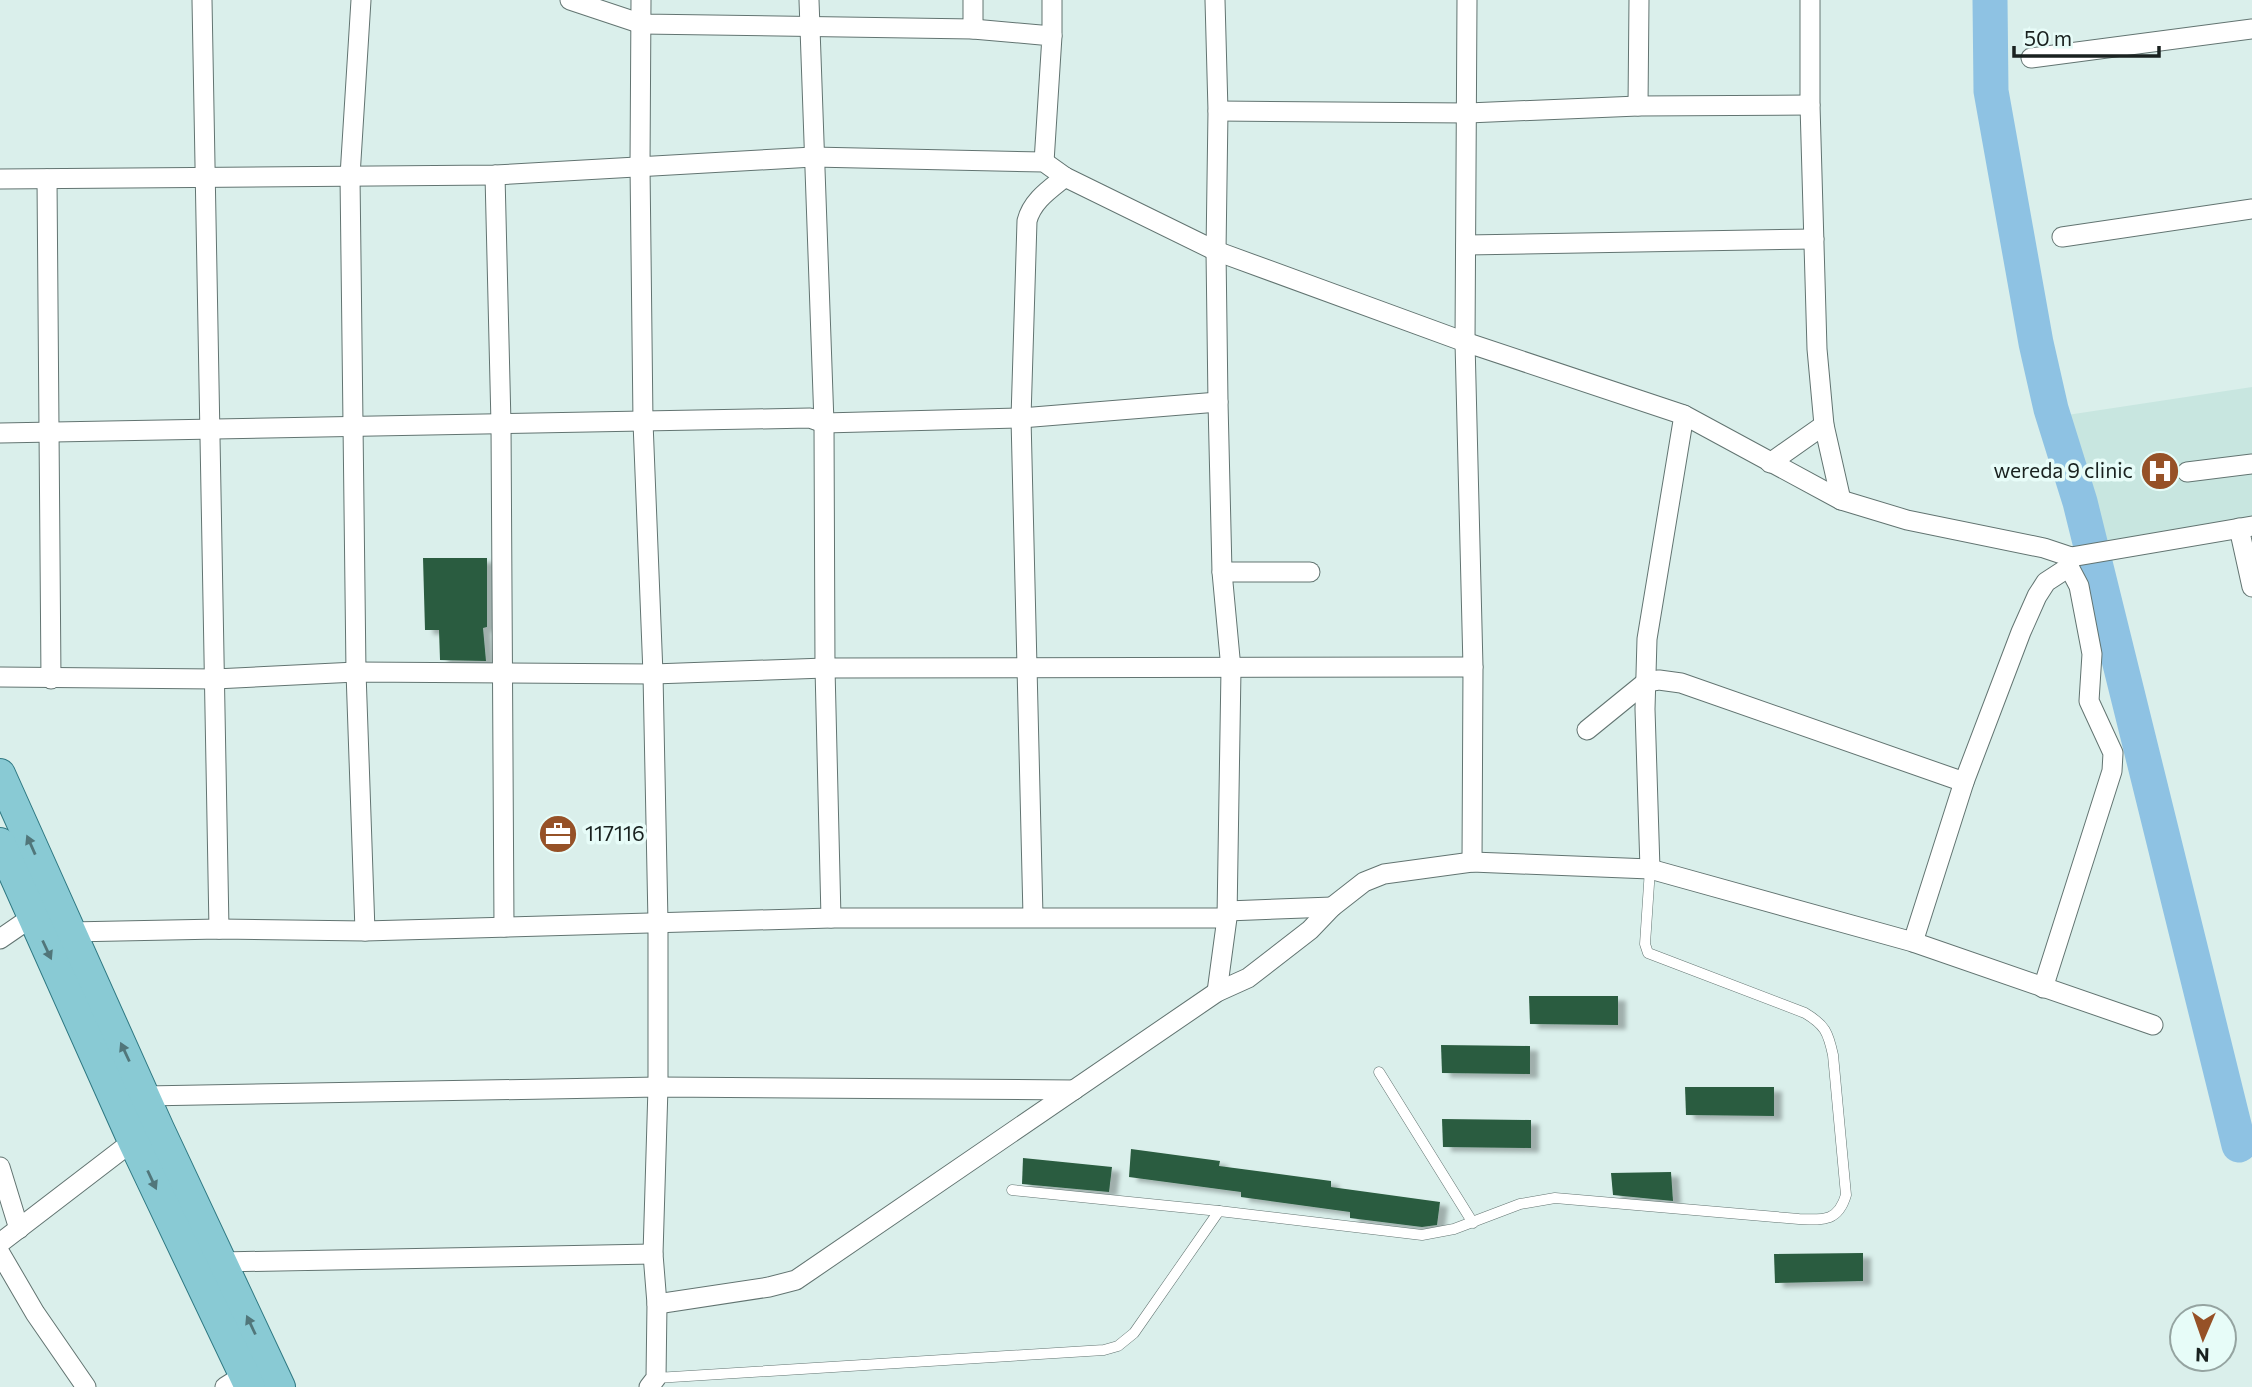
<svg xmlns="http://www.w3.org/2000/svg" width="2252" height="1387" viewBox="0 0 2252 1387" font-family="Commissioner,sans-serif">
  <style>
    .built { fill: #c8e6e0 }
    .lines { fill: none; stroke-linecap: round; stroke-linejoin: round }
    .river { stroke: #8ec2e3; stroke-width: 35 }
    .building { fill: #2a5c3f; filter: url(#shadow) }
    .service-casing { stroke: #627471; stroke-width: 11 }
    .minor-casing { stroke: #627471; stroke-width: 21 }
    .primary-casing { stroke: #2e7882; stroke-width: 32 }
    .service { stroke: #fff; stroke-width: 10 }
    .minor { stroke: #fff; stroke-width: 19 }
    .primary { stroke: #89cad4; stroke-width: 30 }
    .oneway { fill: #51767a }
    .labels { text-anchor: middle; stroke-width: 7; stroke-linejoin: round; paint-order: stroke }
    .poi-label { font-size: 21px; fill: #19211f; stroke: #e7fcf8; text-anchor: end }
  </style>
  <defs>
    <filter id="shadow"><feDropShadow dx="8" dy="4.5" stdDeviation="2" flood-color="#0004"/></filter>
  </defs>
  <rect width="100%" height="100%" fill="#daefeb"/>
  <polygon class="built" points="2252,387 2252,526 2089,554 2054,417"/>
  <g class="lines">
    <polyline class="river" points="1990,0 1991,91 2036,343 2051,409 2080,502 2239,1145"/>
  </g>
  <g class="building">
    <polygon points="423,558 487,558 487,627 483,628 486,661 440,660 439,630 425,630"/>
    <polygon points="1529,996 1618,996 1618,1025 1530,1024"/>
    <polygon points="1441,1045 1530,1046 1530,1074 1442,1073"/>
    <polygon points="1685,1087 1774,1087 1774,1116 1686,1115"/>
    <polygon points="1442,1119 1531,1120 1531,1148 1443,1147"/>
    <polygon points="1131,1149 1220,1161 1219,1166 1331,1181 1331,1187 1440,1202 1437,1225 1422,1227 1350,1218 1350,1212 1241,1197 1241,1192 1129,1177"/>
    <polygon points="1023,1158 1112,1167 1109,1192 1022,1184"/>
    <polygon points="1671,1172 1673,1201 1613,1195 1611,1173"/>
    <polygon points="1863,1253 1863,1281 1775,1283 1774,1254"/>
  </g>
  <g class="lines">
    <g class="service-casing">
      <g id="service">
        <polyline points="1379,1072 1473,1223"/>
        <polyline points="1012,1190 1219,1211"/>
        <path d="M 656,1378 L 1104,1350 L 1118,1346 L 1134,1333 L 1219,1211 L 1422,1235 L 1454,1229 L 1520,1204 L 1555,1198 L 1799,1219 C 1823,1220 1838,1222 1846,1195 L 1833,1055 C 1828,1032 1825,1025 1805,1013 L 1648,953 L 1645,944 L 1650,869"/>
      </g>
    </g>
    <g class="minor-casing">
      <g id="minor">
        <polyline points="202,0 219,929"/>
        <polyline points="361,0 350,176 356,672 365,931"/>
        <polyline points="570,0 642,24 973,29 1052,36 1044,162"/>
        <polyline points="641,0 640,166 643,422 653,674 658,922 658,1087 653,1254 657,1304 656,1378 649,1387"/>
        <polyline points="809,0 824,423 825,668 831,918"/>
        <polyline points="973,0 973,29"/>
        <polyline points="1215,0 1218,111 1216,251 1218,402 1222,572 1231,669 1227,918 1217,992"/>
        <polyline points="1467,0 1465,342 1473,667 1472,862"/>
        <polyline points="1810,0 1810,105 1817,349 1824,425 1841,500"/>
        <polyline points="1052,36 1052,0"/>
        <polyline points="2031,58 2252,29"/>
        <polyline points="1638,106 1639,0"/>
        <polyline points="1218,111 1468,113 1638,106 1810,105"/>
        <polyline points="495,175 501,424 504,927"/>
        <polyline points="0,179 495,175 813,157 1044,162 1065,177 1216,251 1465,342 1684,415 1841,500 1907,520 2044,548 2071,557 2252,526"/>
        <polyline points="47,179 51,679"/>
        <polyline points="2062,237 2252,209"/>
        <polyline points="1466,245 1814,239"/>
        <polyline points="0,433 810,418 824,423 1021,418 1218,402"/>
        <polyline points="1770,463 1824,425"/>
        <polyline points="2187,472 2252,464"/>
        <polyline points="2239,528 2252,587"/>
        <polyline points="1222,572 1310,572"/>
        <polyline points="0,677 215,679 356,672 653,674 825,668 1473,667"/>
        <polyline points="1587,730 1646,682 1659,680 1681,683 1964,782"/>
        <polyline points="1650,869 1645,709 1647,639 1684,415"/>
        <polyline points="1227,911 1332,907"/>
        <path d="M 1033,916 L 1021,418 L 1027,221 C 1032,201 1049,190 1065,177"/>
        <polyline points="70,932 219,929 365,931 831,918 1227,918"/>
        <polyline points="0,939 32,917"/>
        <polyline points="1913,942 1964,782 2021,632 2037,596 2046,582 2069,567"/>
        <polyline points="2043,988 2112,771 2113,753 2089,701 2092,654 2079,586 2069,567 2071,557"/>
        <polyline points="145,1096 658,1087 1074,1090"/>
        <polyline points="0,1167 19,1229"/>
        <polyline points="0,1243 133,1141"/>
        <polyline points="0,1253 35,1313 86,1387"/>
        <polyline points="221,1262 653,1254"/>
        <polyline points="657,1304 769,1287 796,1280 1217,992 1248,978 1310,930 1332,907 1364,882 1384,874 1472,862 1650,869 1913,942 2153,1025"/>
        <polyline points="225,1387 244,1375"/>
      </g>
    </g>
    <g class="primary-casing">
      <g id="primary">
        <polyline points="0,774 159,1129 280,1387"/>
        <polyline points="0,843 133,1141 250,1387"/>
      </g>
    </g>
    <use href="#service" class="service"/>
    <use href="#minor" class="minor"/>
    <use href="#primary" class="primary"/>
  </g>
  <defs><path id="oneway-solid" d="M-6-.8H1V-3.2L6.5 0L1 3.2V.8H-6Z" transform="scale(1.75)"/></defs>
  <g class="oneway">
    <use href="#oneway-solid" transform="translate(31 845) rotate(-114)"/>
    <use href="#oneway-solid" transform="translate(47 950) rotate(65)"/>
    <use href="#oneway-solid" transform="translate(125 1052) rotate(-115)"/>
    <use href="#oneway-solid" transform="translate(152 1180) rotate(65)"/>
    <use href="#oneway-solid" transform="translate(251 1325) rotate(-115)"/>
  </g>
  <defs>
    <g id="hospital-disc" transform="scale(2.0125)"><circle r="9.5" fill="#965127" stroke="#e7fcf8"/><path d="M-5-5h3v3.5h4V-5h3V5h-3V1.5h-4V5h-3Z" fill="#fff"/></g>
    <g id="office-disc" transform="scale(2.0125)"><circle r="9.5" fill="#965127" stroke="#e7fcf8"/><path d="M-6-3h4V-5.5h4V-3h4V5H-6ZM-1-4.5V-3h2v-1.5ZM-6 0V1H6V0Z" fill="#fff"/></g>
  </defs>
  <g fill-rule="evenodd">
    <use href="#hospital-disc" x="2160" y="471"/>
    <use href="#office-disc" x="558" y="834"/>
  </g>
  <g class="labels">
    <g class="poi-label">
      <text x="2133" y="478">wereda 9 clinic</text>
      <text x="585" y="841" text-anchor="start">117116</text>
    </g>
  </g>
  <g transform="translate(2203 1338) rotate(182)"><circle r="33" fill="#e7fcf8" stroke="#95a4a1" stroke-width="2"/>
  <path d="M0-5L12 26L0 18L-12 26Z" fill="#965127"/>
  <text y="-10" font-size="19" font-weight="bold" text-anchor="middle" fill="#19211f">N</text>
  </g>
  <path d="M2014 46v10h145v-10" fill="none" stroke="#19211f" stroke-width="3.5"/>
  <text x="2024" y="46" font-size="21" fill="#19211f" stroke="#e7fcf8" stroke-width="5" paint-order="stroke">50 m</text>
</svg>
